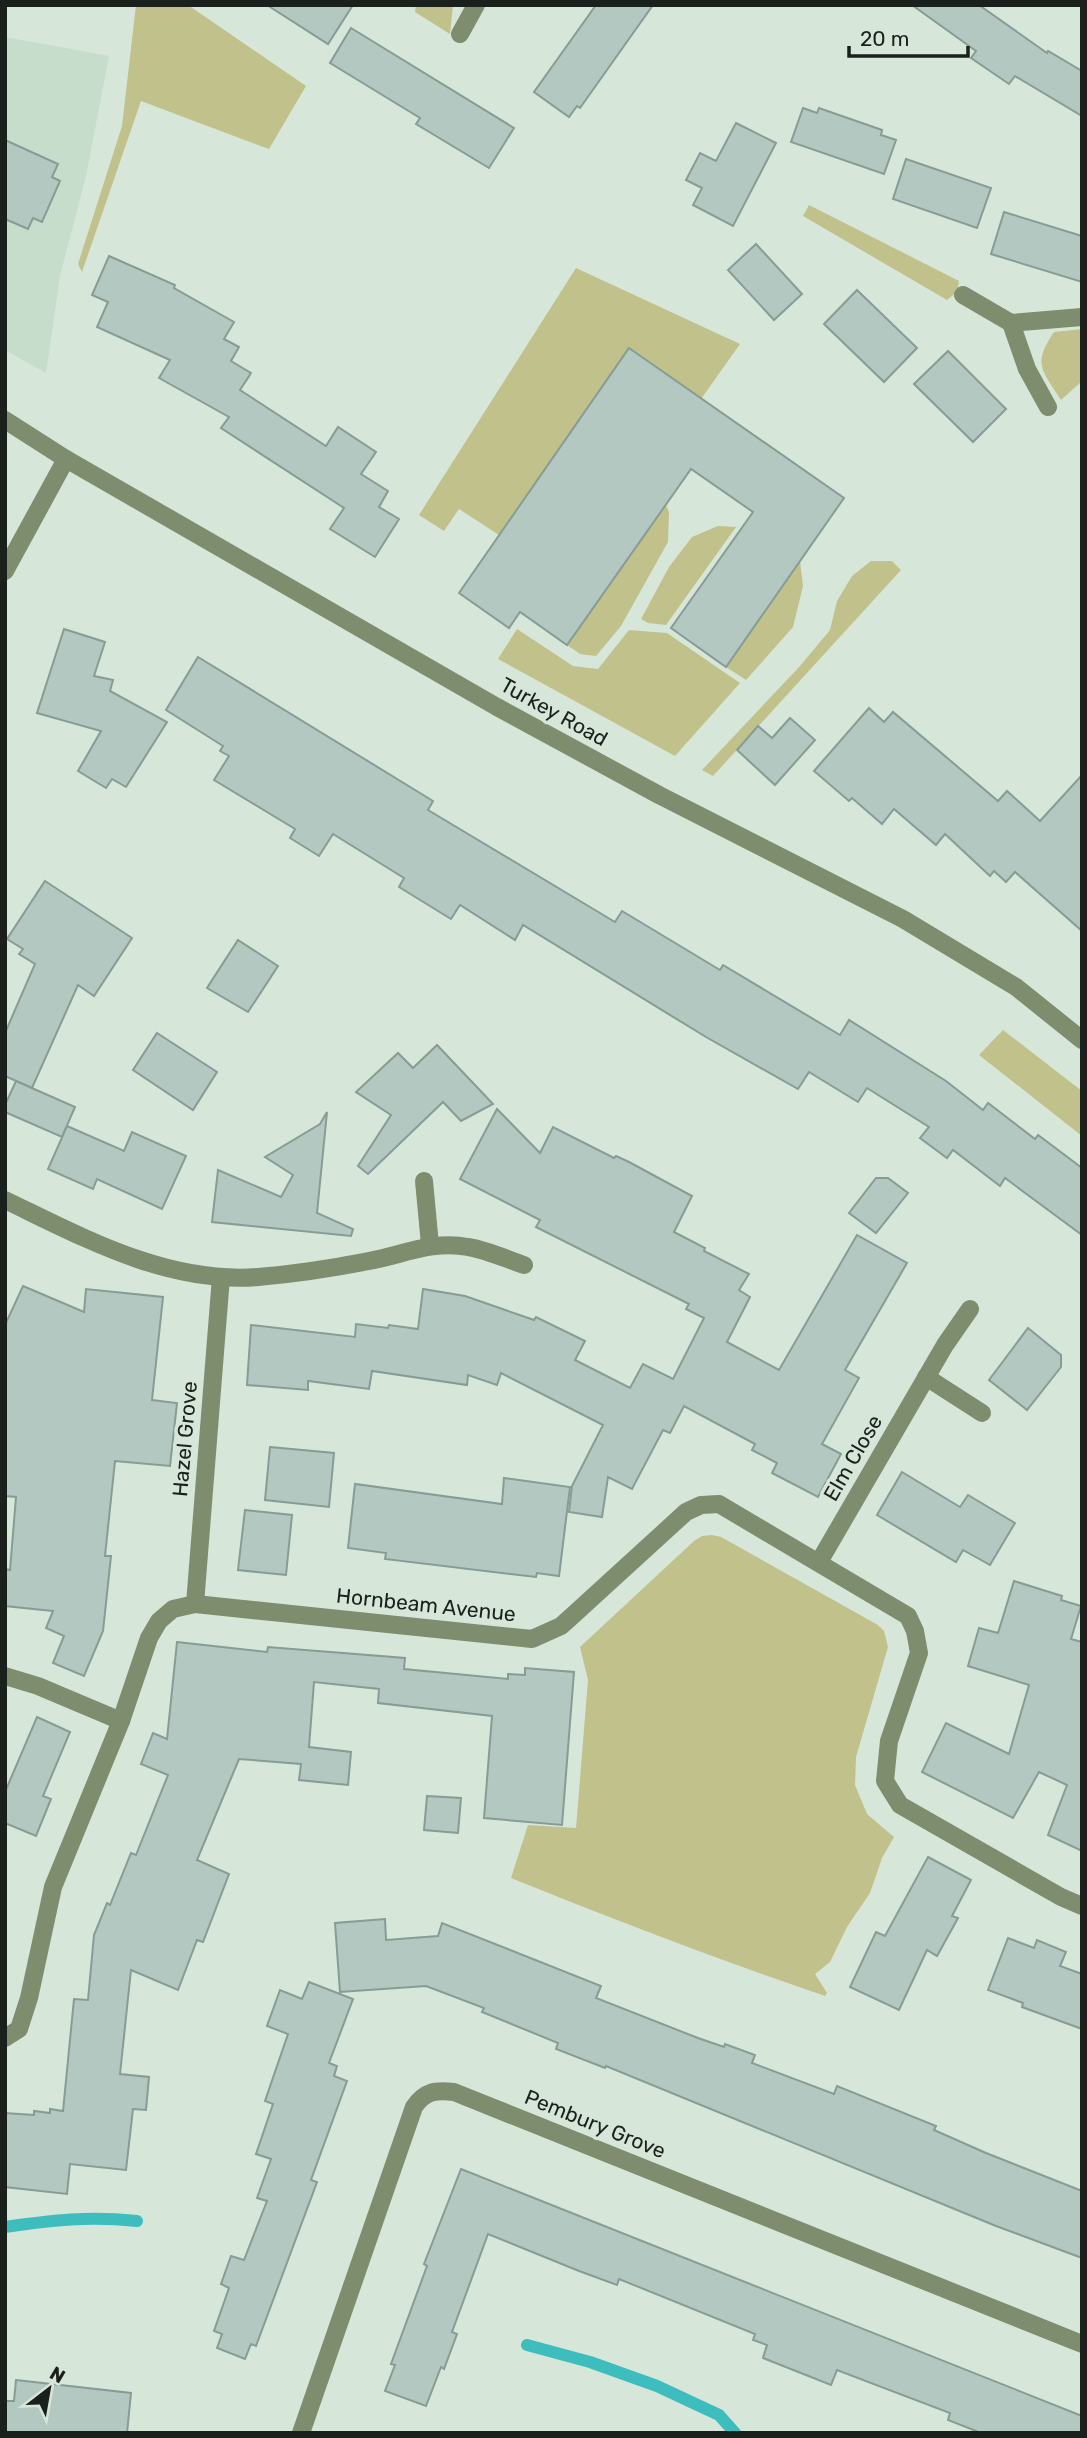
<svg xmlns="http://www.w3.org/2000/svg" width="1087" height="2438" viewBox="0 0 1087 2438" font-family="Rubik,sans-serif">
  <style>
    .built { fill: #c5ddca }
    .green { fill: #c1c18b }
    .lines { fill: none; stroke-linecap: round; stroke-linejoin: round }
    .stream { stroke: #3dbdbe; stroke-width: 12 }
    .building { fill: #b2c8c1; stroke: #879c95; stroke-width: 2 }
    .minor { stroke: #7e8d6e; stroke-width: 18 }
    .labels { text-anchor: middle; stroke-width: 7; stroke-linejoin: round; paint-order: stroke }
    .street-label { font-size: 21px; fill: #1a201b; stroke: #d6e7d9 }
  </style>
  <rect width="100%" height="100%" fill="#d6e7d9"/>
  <polygon class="built" points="5,37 109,56 86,176 60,276 46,373 5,350"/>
  <g class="green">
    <polygon points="136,5 188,5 306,86 269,149 141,101 82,272 78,264 122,126"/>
    <polygon points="416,5 453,5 450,34 415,12"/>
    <polygon points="809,205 959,281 957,292 947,300 803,216"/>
    <polygon points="576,268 740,344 701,399 629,349 499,535 459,509 444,531 419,515"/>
    <path d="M 1082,329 L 1082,381 L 1061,400 C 1042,370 1032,364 1054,332 Z"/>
    <polygon points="659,490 669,512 668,542 621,626 596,656 580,654 567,645 659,513"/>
    <polygon points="718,526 736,527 666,625 648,623 641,619 669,567 692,537"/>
    <polygon points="800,561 803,586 793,627 746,680 726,667"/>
    <polygon points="871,561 892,561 901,570 713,776 702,770 800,666 830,630 837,601 852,576"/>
    <polygon points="517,629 573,666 598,669 629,630 667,633 740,683 675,756 498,659"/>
    <polygon points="1003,1030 1082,1091 1082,1136 979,1055"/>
    <path d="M 712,1535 L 721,1537 L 878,1625 L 884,1631 L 888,1647 L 856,1757 L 855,1785 L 867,1814 L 894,1837 L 882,1858 L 870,1893 L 847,1927 L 830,1962 L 815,1974 L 827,1993 L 825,1996 C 719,1960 615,1920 511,1878 L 528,1825 L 576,1828 L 588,1680 L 580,1647 L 694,1541 L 702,1536 Z"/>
  </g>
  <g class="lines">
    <g class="stream">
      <path d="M 5,2227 C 53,2220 89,2216 137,2221"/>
      <polyline points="527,2345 590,2362 657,2386 719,2415 735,2433"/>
    </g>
  </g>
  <g class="building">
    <polygon points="267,5 353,5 328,44"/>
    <polygon points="596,5 653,5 580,108 577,106 569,117 534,92"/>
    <polygon points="912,5 979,5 1047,53 1048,51 1082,71 1082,116 1015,76 1009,84 971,58 976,51"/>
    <polygon points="351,28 514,128 489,168 416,124 420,118 330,63"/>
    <polygon points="803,108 817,113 819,108 882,130 881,135 896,140 884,174 791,142"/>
    <polygon points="736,123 776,143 733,226 693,205 702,188 686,180 700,153 716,161"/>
    <polygon points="5,140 58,164 52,177 60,181 42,222 33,218 28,229 5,219"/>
    <polygon points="906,159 991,188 977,228 893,199"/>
    <polygon points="1004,212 1082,236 1082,282 991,254"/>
    <polygon points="756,244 802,294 774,320 728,270"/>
    <polygon points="109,256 175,285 174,288 234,322 224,339 239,347 231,361 251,373 240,390 326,446 338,427 376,452 361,474 388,491 379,507 399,519 375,557 330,529 344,508 221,428 229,417 159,378 170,360 97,327 108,302 92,295"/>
    <polygon points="857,290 917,348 884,382 824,324"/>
    <polygon points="629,348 844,498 726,667 671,628 753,512 691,469 567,645 520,612 509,628 459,593"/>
    <polygon points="948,351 1006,409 973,442 914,384"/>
    <polygon points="64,629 105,642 94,676 113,680 110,691 167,722 126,787 112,779 106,788 78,771 101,731 37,713"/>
    <polygon points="198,657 433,801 428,810 615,922 622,911 720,970 723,965 840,1035 849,1020 946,1081 983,1110 988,1103 1035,1139 1038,1135 1082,1168 1082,1235 1005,1178 1000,1186 953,1150 947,1158 920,1138 929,1127 867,1088 858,1102 809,1072 798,1089 706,1037 523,925 515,940 460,905 451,919 399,887 404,878 333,834 319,856 290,838 295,829 214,780 229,756 220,751 223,746 166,710"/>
    <polygon points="869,708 884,722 893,712 998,801 1007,791 1040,821 1082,775 1082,931 1015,872 1006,882 994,871 990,876 945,834 936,845 894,809 882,824 852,798 849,801 814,771"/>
    <polygon points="790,718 815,740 775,785 737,750 758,726 772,738"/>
    <polygon points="45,881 132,938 94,996 78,985 32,1088 5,1076 5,1033 35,964 19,954 23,949 7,939"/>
    <polygon points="238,940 278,966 248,1012 207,988"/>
    <polygon points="157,1033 217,1072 193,1110 133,1070"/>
    <polygon points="437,1045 493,1104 461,1121 443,1102 368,1174 358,1166 391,1115 356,1092 398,1053 413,1068"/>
    <polygon points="16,1081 75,1107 62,1137 5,1112 5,1105"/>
    <polygon points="497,1109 540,1153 553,1127 614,1158 616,1156 629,1162 692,1196 674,1232 705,1248 704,1251 749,1274 739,1290 750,1297 727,1342 779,1370 857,1235 907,1263 845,1370 859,1378 822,1444 841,1454 818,1497 772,1473 777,1463 752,1450 755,1444 684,1406 670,1433 663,1430 632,1489 608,1477 602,1517 569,1512 572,1486 603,1425 501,1373 497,1385 468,1375 467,1385 372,1371 369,1389 308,1381 308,1390 247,1385 251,1325 355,1337 356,1324 388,1328 389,1325 418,1329 423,1289 465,1296 534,1320 536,1317 585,1341 575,1360 630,1388 643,1364 673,1379 704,1318 686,1309 689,1304 536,1227 540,1220 460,1179"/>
    <polygon points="327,1112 317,1213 353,1229 351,1236 212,1222 218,1170 281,1197 293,1175 265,1157 320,1124"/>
    <polygon points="67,1126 124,1151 132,1132 186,1156 162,1209 97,1179 93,1189 48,1169"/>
    <polygon points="876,1178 888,1178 908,1193 876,1233 849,1213"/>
    <polygon points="23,1286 84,1312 86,1289 163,1297 152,1400 177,1403 170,1466 115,1461 105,1556 111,1556 103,1631 84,1676 53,1663 64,1636 46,1628 53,1611 5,1606 5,1569 10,1570 16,1497 5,1496 5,1325"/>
    <polygon points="1028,1328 1061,1355 1061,1367 1027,1410 989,1380"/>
    <polygon points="270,1447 334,1453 329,1507 265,1500"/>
    <polygon points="902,1472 960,1507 968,1495 1015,1523 990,1565 963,1550 956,1562 877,1515"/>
    <polygon points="504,1478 570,1487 559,1576 537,1573 536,1577 385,1559 386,1553 348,1548 355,1484 502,1504"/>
    <polygon points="245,1510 292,1515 286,1575 238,1570"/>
    <polygon points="1014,1581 1062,1596 1061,1600 1081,1606 1071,1639 1082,1642 1082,1851 1048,1835 1067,1785 1039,1772 1013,1818 922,1772 946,1723 1009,1754 1029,1685 968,1666 979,1628 998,1633"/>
    <polygon points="177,1642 267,1652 268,1647 405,1658 404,1669 508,1679 508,1674 525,1675 525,1668 574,1672 562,1825 484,1818 492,1716 378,1703 379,1689 314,1682 309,1747 351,1752 348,1785 299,1780 301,1764 239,1759 197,1860 229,1874 203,1942 197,1940 178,1990 131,1970 120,2074 149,2077 146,2110 133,2109 126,2170 70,2164 67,2194 5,2187 5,2113 34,2115 34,2111 50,2113 50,2109 63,2111 74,1999 88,2000 94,1935 107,1903 110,1905 131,1853 136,1855 168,1775 141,1764 153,1733 167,1739"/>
    <polygon points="37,1717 70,1732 43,1796 51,1799 36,1836 5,1823 5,1792"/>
    <polygon points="427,1796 461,1798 458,1833 424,1830"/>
    <polygon points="928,1857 971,1880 952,1916 958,1918 937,1956 927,1950 899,2010 850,1987 876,1932 885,1936"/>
    <polygon points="385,1919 386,1940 438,1936 442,1923 601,1986 596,1998 698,2038 724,2047 725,2044 755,2055 752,2063 834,2094 837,2086 936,2126 934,2130 986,2153 1082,2191 1082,2258 996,2226 606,2066 605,2068 556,2049 558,2043 482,2012 484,2008 426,1986 340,1992 335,1923"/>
    <polygon points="1008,1938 1034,1948 1037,1940 1066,1952 1060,1966 1082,1974 1082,2029 1022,2007 1023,2003 988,1990"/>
    <polygon points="309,1982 353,1999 329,2063 337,2066 334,2076 347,2081 311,2180 317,2182 256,2346 251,2344 245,2359 217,2348 222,2334 214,2331 229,2288 221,2284 231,2256 244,2260 267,2201 257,2198 271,2159 256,2154 273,2104 265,2101 288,2034 267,2026 280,1990 302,1999"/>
    <polygon points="461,2169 1082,2416 1082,2433 981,2433 948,2420 950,2413 837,2370 831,2385 763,2358 767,2345 753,2340 755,2334 619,2279 617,2285 579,2271 488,2234 452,2332 457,2334 444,2369 441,2367 426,2406 385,2391 395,2365 391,2364 427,2266 424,2264"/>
    <polygon points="16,2380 131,2393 127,2433 5,2433 5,2401 14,2401"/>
  </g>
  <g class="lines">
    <g class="minor">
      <polyline points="460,34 476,5"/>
      <polyline points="963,295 1011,323 1082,317"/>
      <polyline points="1011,323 1027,369 1048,407"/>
      <polyline points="5,420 66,459 497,707 659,795 903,919 1016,987 1082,1040"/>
      <polyline points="5,571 66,459"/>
      <polyline points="424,1181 430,1245"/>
      <path d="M 5,1200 C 84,1238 167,1284 258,1277 C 294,1274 333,1268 369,1261 C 402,1255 433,1240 468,1247 C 487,1250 506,1259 524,1265"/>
      <polyline points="926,1377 982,1413"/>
      <polyline points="819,1562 945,1345 970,1309"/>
      <polyline points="195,1604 221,1277"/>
      <polyline points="5,1676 38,1686 121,1721"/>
      <polyline points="5,2038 19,2029 29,1998 53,1887 121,1721 149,1638 159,1621 173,1609 195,1604 532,1639 561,1626 571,1617 686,1512 701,1505 719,1504 908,1616 915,1631 919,1653 889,1741 885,1781 900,1805 1061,1897 1082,1906"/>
      <path d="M 301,2433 L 414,2107 C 425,2091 435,2090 454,2092 L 1082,2344"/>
    </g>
  </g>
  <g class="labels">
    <g class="street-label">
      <text transform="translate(554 712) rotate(29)" y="7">Turkey Road</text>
      <text transform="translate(185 1439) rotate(-85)" y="7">Hazel Grove</text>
      <text transform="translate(853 1458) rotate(-60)" y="7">Elm Close</text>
      <text transform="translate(426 1605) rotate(6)" y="7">Hornbeam Avenue</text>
      <text transform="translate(595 2124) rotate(22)" y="7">Pembury Grove</text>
    </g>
  </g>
  <rect width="1087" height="2438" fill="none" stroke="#1a201b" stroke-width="14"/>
  <g transform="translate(49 2389) rotate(31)" stroke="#d6e7d9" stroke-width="5" paint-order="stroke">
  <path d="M0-5L12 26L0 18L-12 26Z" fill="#1a201b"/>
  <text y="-10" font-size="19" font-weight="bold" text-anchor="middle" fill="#1a201b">N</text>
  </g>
  <path d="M849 46v10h119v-10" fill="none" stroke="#1a201b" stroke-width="3.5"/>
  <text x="860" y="46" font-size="21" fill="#1a201b" stroke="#d6e7d9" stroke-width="5" paint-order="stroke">20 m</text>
</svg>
